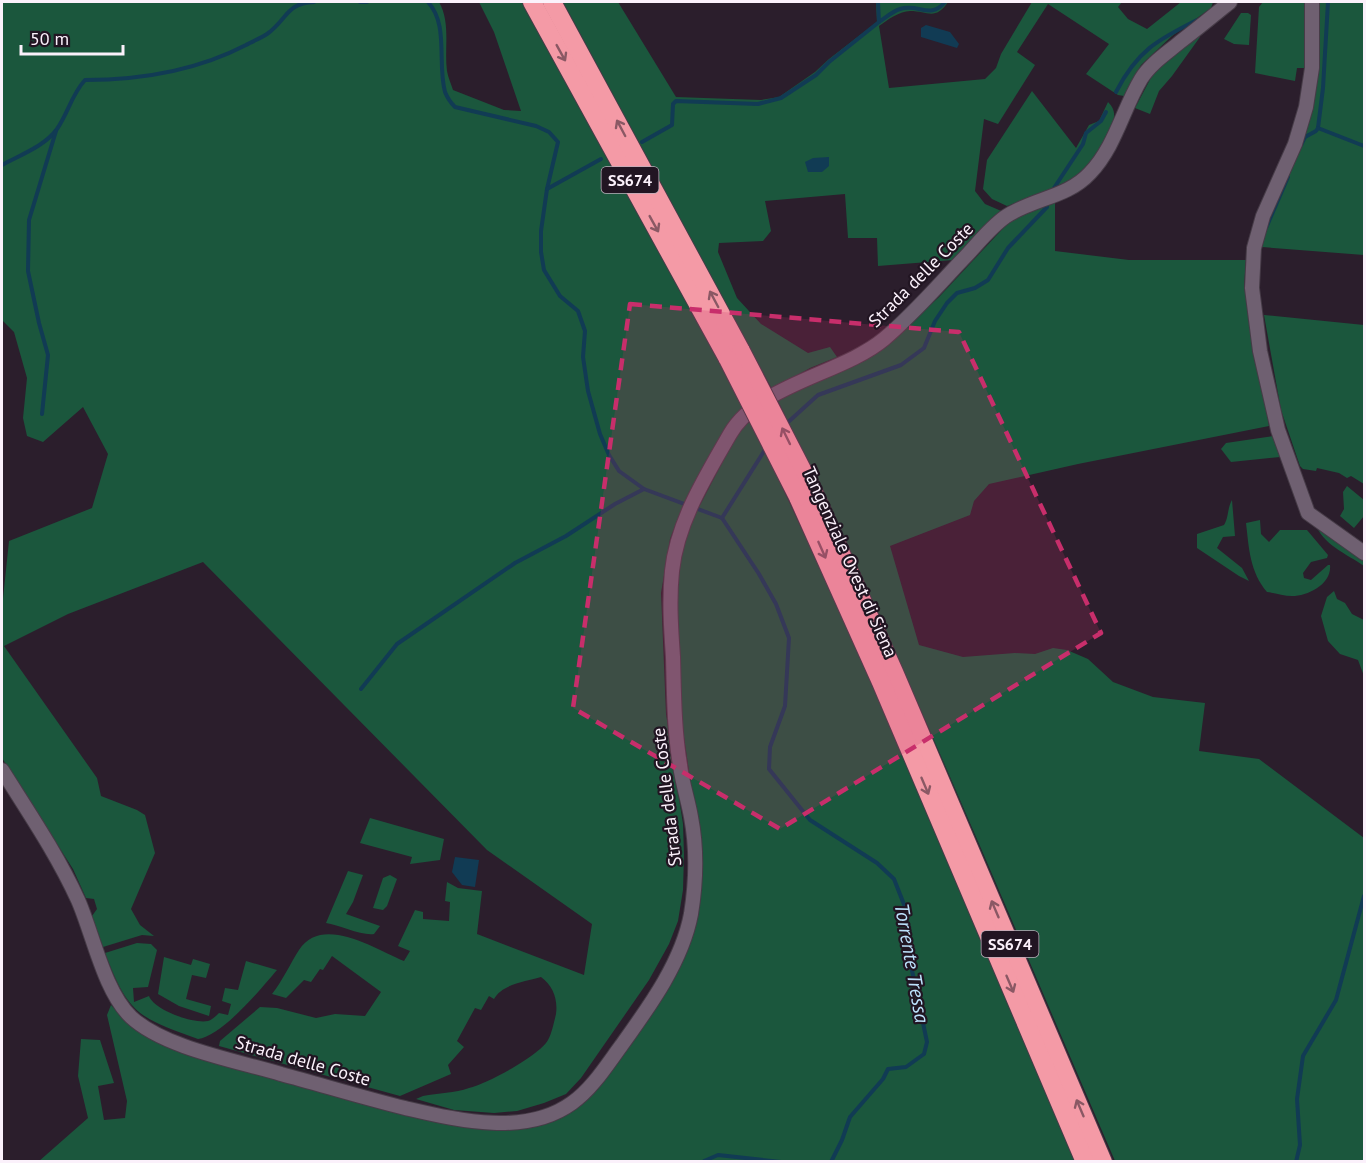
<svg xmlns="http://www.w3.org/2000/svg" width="1366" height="1163" viewBox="0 0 1366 1163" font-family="'PT Sans',sans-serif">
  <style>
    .green { fill: #1b573d }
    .water { fill: #113b54 }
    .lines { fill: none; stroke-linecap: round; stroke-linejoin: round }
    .stream { stroke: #113b54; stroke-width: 4 }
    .street-casing { stroke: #463b47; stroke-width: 16 }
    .highway-casing { stroke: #463b47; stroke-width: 20 }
    .street { stroke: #6f6071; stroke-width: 14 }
    .highway { stroke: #f49aa6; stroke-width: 18 }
    .highway-bridge-casing { stroke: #463b47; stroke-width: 20; stroke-linecap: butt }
    .highway-bridge { stroke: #f49aa6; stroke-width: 18 }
    .oneway { stroke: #8a5864 }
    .marked { fill: #c82e6b; fill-opacity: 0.2; stroke: #c82e6b; stroke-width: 4.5; stroke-dasharray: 12 8; stroke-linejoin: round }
    .labels { text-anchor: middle; stroke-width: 4.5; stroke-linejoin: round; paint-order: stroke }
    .shield { fill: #211522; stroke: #baafba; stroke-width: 1.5 }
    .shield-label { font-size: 16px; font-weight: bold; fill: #fbf1fb }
    .street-label { font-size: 18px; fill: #fbf1fb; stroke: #211522 }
    .water-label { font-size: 20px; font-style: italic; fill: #bce2fc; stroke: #211522 }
  </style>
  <rect width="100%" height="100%" fill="#2b1e2c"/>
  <g class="green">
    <path d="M 2,2 L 439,2 C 451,23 444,48 447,71 C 448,77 451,84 453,90 L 504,110 L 521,111 L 494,32 L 479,2 L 524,2 L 621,174 L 745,409 L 696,484 L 675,526 L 670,539 L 661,593 L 666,714 L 683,824 L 684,855 L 683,890 L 678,921 L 669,944 L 649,980 L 581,1078 L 566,1094 L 544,1103 L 517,1111 L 494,1113 L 454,1110 L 416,1099 L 423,1096 C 438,1093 455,1093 469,1088 C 488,1083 539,1056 548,1040 C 552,1033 554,1022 556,1014 C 558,999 553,986 541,977 C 527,981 502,984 494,999 L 489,996 L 481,1010 L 475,1008 L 457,1041 L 464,1047 L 448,1065 L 451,1074 L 400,1096 L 219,1046 L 220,1041 L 260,1007 L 277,1008 L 316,1018 L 335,1014 L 365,1016 L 381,992 L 332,956 L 323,970 L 320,969 L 311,982 L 304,980 L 286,998 L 272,994 C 283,980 290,964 299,950 C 322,914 375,949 404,961 L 410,951 L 398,946 L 415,910 L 423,912 L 423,919 L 449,921 L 450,902 L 445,901 L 447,882 L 458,888 L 482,891 L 477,934 L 584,975 L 592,924 L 487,850 L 203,562 L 68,614 L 4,646 L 97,778 L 101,796 L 137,810 L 145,815 L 155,853 L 131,909 L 140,925 L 154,936 L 142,935 L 103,947 L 92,916 L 97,909 L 94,899 L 86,898 L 73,869 L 2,758 L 2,608 L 9,541 L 92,508 L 108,454 L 83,407 L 43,442 L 27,436 L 23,418 L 27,378 L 14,332 L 2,320 Z"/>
    <path d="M 563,2 L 618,2 L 676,97 L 761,100 L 779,97 L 815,72 L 829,59 L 877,22 L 876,2 L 948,2 C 935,21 928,11 910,11 C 900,11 887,20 879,26 L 889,88 L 985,79 L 996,68 L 1001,54 L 1032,2 L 1122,2 L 1118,7 L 1128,19 L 1147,29 L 1181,2 L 1213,2 L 1211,8 L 1172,36 L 1141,65 L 1124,96 L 1118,95 L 1086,74 L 1109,44 L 1048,4 L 1017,52 L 1035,65 L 998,124 L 984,119 L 975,191 L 985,204 L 1006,213 L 984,226 L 953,260 L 878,266 L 877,238 L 848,238 L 845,194 L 765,201 L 771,231 L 763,241 L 719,243 L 718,252 L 737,298 L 761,324 L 808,353 L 830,347 L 837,357 L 810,368 L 772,389 Z"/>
    <polygon points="1263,2 1307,2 1307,68 1297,68 1295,81 1255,73 1259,7"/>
    <polygon points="1320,2 1364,2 1364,255 1262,247 1268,218 1317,71"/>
    <polygon points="1241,13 1248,13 1251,15 1249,45 1234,44 1224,39"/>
    <polygon points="1197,37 1200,37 1172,76 1159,91 1150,114 1135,108 1154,72"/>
    <path d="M 1032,91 L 1076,148 L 1089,125 L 1099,121 L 1108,102 C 1118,112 1114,120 1109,132 C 1103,145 1095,161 1084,171 C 1069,186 1027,199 1007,206 L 992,199 L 983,189 L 987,160 Z"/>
    <path d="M 1055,201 L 1055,251 L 1129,260 L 1246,260 L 1244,286 L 1269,426 L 1078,464 L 989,484 L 974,501 L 970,515 L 890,546 L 919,645 L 963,657 L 1015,653 L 1035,654 L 1053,648 L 1067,650 L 1088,659 L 1113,682 L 1153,697 L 1205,703 L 1199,751 L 1259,759 L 1364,838 L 1364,1161 L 1115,1161 C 1005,907 900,650 778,401 L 807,384 L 880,351 L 939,297 L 1008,223 L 1018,216 Z"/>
    <polygon points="1264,315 1364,325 1364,484 1351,476 1347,478 1339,473 1317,468 1316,471 1303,469 1300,466 1281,410"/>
    <path d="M 750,418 L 874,684 L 1076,1162 L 38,1162 L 88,1118 L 78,1076 L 81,1039 L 100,1040 L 114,1083 L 98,1086 L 104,1120 L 125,1118 L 127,1101 L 107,1015 L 111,1005 C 137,1033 173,1049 208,1061 L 472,1126 L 575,1106 L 691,931 L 695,812 L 680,710 L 675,593 L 682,543 L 687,530 L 735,438 Z"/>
    <polygon points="1273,436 1280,457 1231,462 1221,449 1226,443"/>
    <polygon points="1347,486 1364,500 1364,516 1354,528 1340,516 1344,509 1343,492"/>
    <path d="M 1232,500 L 1235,536 L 1223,537 L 1217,548 L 1242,568 L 1249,581 L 1239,576 L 1197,548 L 1197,534 L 1224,525 C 1229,517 1227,509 1232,500 Z"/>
    <path d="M 1260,520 L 1261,534 L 1269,542 L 1280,530 L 1307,530 L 1328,555 L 1327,558 L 1311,562 L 1303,573 L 1304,578 L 1311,580 L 1328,565 L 1330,565 C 1332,584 1308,596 1292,596 C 1284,596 1275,593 1267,592 C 1250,572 1249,549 1246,523 Z"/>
    <path d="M 1315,522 L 1364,556 L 1364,566 C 1347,554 1321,544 1315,522 Z"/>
    <polygon points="1334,591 1337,599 1345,603 1352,614 1364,620 1364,676 1358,660 1340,654 1328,641 1321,616 1327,597"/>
    <polygon points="370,818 444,839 440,860 410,864 412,857 360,843"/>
    <path d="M 348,871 L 363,875 L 353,902 L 346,914 L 380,926 L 374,934 C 362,936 339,925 326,923 Z"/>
    <polygon points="390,875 397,879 387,906 383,910 373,908 383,878"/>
    <path d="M 137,943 L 151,944 L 157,950 L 148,987 L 133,988 L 134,1002 L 149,996 C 154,1010 193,1024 208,1021 C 212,1020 216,1016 219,1013 L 228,1015 L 231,1004 L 222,1001 L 225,988 L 238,990 L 246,961 L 277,970 C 261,989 222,1036 198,1039 C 139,1018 128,1014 105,953 Z"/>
    <polygon points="164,957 191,965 193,959 210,964 206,978 192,975 186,999 211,1006 209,1016 179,1006 158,994"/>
  </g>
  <g class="water">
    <polygon points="926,25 950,32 959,44 957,48 921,37 921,28"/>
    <polygon points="829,157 829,166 822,172 808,172 805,162 813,158"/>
    <polygon points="455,857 479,860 475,887 462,885 452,872"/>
  </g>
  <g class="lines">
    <g class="stream">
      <polyline points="360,2 367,2"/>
      <path d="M 428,2 C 449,25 437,62 445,92 C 447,97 451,103 455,107 L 536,126 L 549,132 L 558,142 L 547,189 L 541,231 L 541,252 L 544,270 L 560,296 L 578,311 L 585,331 L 583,357 L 588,391 L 600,434 L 609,455 L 619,471 L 644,489 L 722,518 L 759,574 L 776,604 L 789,638 L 785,706 L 770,747 L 769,769 L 810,820 L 877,863 L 894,879 L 905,907 L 910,961 L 927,1042 L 924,1054 L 906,1067 L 888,1069 L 883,1079 L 850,1117 L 842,1140 L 831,1162"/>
      <polyline points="1328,2 1323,88 1318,128 1364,146"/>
      <path d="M 879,22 C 885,18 893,11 900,9 C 919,3 930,20 945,2"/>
      <path d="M 1116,92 C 1137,51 1157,40 1197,20"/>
      <polyline points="642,142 672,125 673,104 676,101 758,104 781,98 816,75 829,62 879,22 878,2"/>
      <polyline points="1301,145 1305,137 1316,131 1318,128"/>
      <path d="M 2,165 C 20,155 45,146 57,129 C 68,113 72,94 85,80 C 142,80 196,71 246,45 C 253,41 261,38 267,34 C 287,20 286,3 314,2"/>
      <polyline points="1054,188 1083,144 1086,133 1101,121 1106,112"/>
      <polyline points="547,189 601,159"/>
      <polyline points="1266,228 1288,177"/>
      <polyline points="42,414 48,355 39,323 28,271 29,220 56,131"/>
      <polyline points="786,424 818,395 901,365 924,348 935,321 947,303 957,293 975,288 988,280 1008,248 1047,207"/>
      <polyline points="722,518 766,448"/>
      <polyline points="361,689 397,644 515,563 566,536 615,504 644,489"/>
      <polyline points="704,1161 718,1155 781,1162"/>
      <polyline points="1296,1162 1300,1145 1297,1099 1303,1056 1336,1000 1364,896"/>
    </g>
    <g class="street-casing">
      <g id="street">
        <polyline points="1312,2 1312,68 1306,107 1295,144 1263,216 1254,248 1252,288 1260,351 1278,430 1308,513 1364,553"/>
        <path d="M 2,770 C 29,813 57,854 78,900 C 93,934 104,991 131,1017 C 164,1048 238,1061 281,1074 C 322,1085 364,1098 405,1108 C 457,1120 525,1137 572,1103 C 592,1089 607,1065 621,1046 C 649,1007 682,962 691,914 C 696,883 697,848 691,817 C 688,800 682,782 680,765 C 674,729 674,693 673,657 C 671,629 669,600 672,571 C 677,522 706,476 730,434 C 759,384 842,374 884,339 C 914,314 940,283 967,255 C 979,242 991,227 1005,217 C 1033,198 1067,198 1090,173 C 1115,147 1123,109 1141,79 C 1150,64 1167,53 1180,42 C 1197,29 1214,15 1230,2"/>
      </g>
    </g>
    <g class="highway-casing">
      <g id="highway">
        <polyline points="532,2 728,359"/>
        <polyline points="552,2 741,351"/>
        <polyline points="812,489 894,672 1103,1162"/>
        <polyline points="798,497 881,682 1085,1162"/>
      </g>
    </g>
    <use href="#street" class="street"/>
    <use href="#highway" class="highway"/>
    <g class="highway-bridge-casing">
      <g id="highway-bridge">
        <polyline points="741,351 812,489"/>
        <polyline points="728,359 798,497"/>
      </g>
    </g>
    <use href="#highway-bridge" class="highway-bridge"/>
  </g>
  <defs><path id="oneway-shaft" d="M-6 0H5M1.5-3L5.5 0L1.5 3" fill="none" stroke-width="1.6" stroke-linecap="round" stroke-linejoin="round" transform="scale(1.5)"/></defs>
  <g class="oneway">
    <use href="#oneway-shaft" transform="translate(561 53) rotate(61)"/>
    <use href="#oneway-shaft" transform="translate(621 128) rotate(-118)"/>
    <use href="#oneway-shaft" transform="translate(654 224) rotate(61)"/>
    <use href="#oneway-shaft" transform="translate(714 299) rotate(-118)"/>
    <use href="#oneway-shaft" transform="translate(786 436) rotate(-116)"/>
    <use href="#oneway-shaft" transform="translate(822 550) rotate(66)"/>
    <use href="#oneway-shaft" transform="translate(925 786) rotate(67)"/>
    <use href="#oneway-shaft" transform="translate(995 909) rotate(-113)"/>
    <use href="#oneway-shaft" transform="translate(1010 984) rotate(67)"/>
    <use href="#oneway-shaft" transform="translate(1080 1108) rotate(-113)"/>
  </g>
  <path class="marked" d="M 630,304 L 959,332 L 1101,633 L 780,829 L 573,708 Z"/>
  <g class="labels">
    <g class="shield">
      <rect x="601.5" y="167" width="57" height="26" rx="4.5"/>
      <rect x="981.5" y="931" width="57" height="26" rx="4.5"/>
    </g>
    <g class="shield-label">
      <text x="630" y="186">SS674</text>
      <text x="1010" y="950">SS674</text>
    </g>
    <g class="street-label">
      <text transform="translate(921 275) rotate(-45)" y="6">Strada delle Coste</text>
      <text transform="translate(850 562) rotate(66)" y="6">Tangenziale Ovest di Siena</text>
      <text transform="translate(667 797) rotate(-97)" y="6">Strada delle Coste</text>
      <text transform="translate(303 1061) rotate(16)" y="6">Strada delle Coste</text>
    </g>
    <g class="water-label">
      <text transform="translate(912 963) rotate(80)" y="7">Torrente Tressa</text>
    </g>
  </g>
  <rect width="1366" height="1163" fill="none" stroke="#fbf1fb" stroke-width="6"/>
  <path d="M21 45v9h102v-9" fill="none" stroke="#fbf1fb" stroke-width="3"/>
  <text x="30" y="45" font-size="18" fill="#fbf1fb" stroke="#211522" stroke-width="4.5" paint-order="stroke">50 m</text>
</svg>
